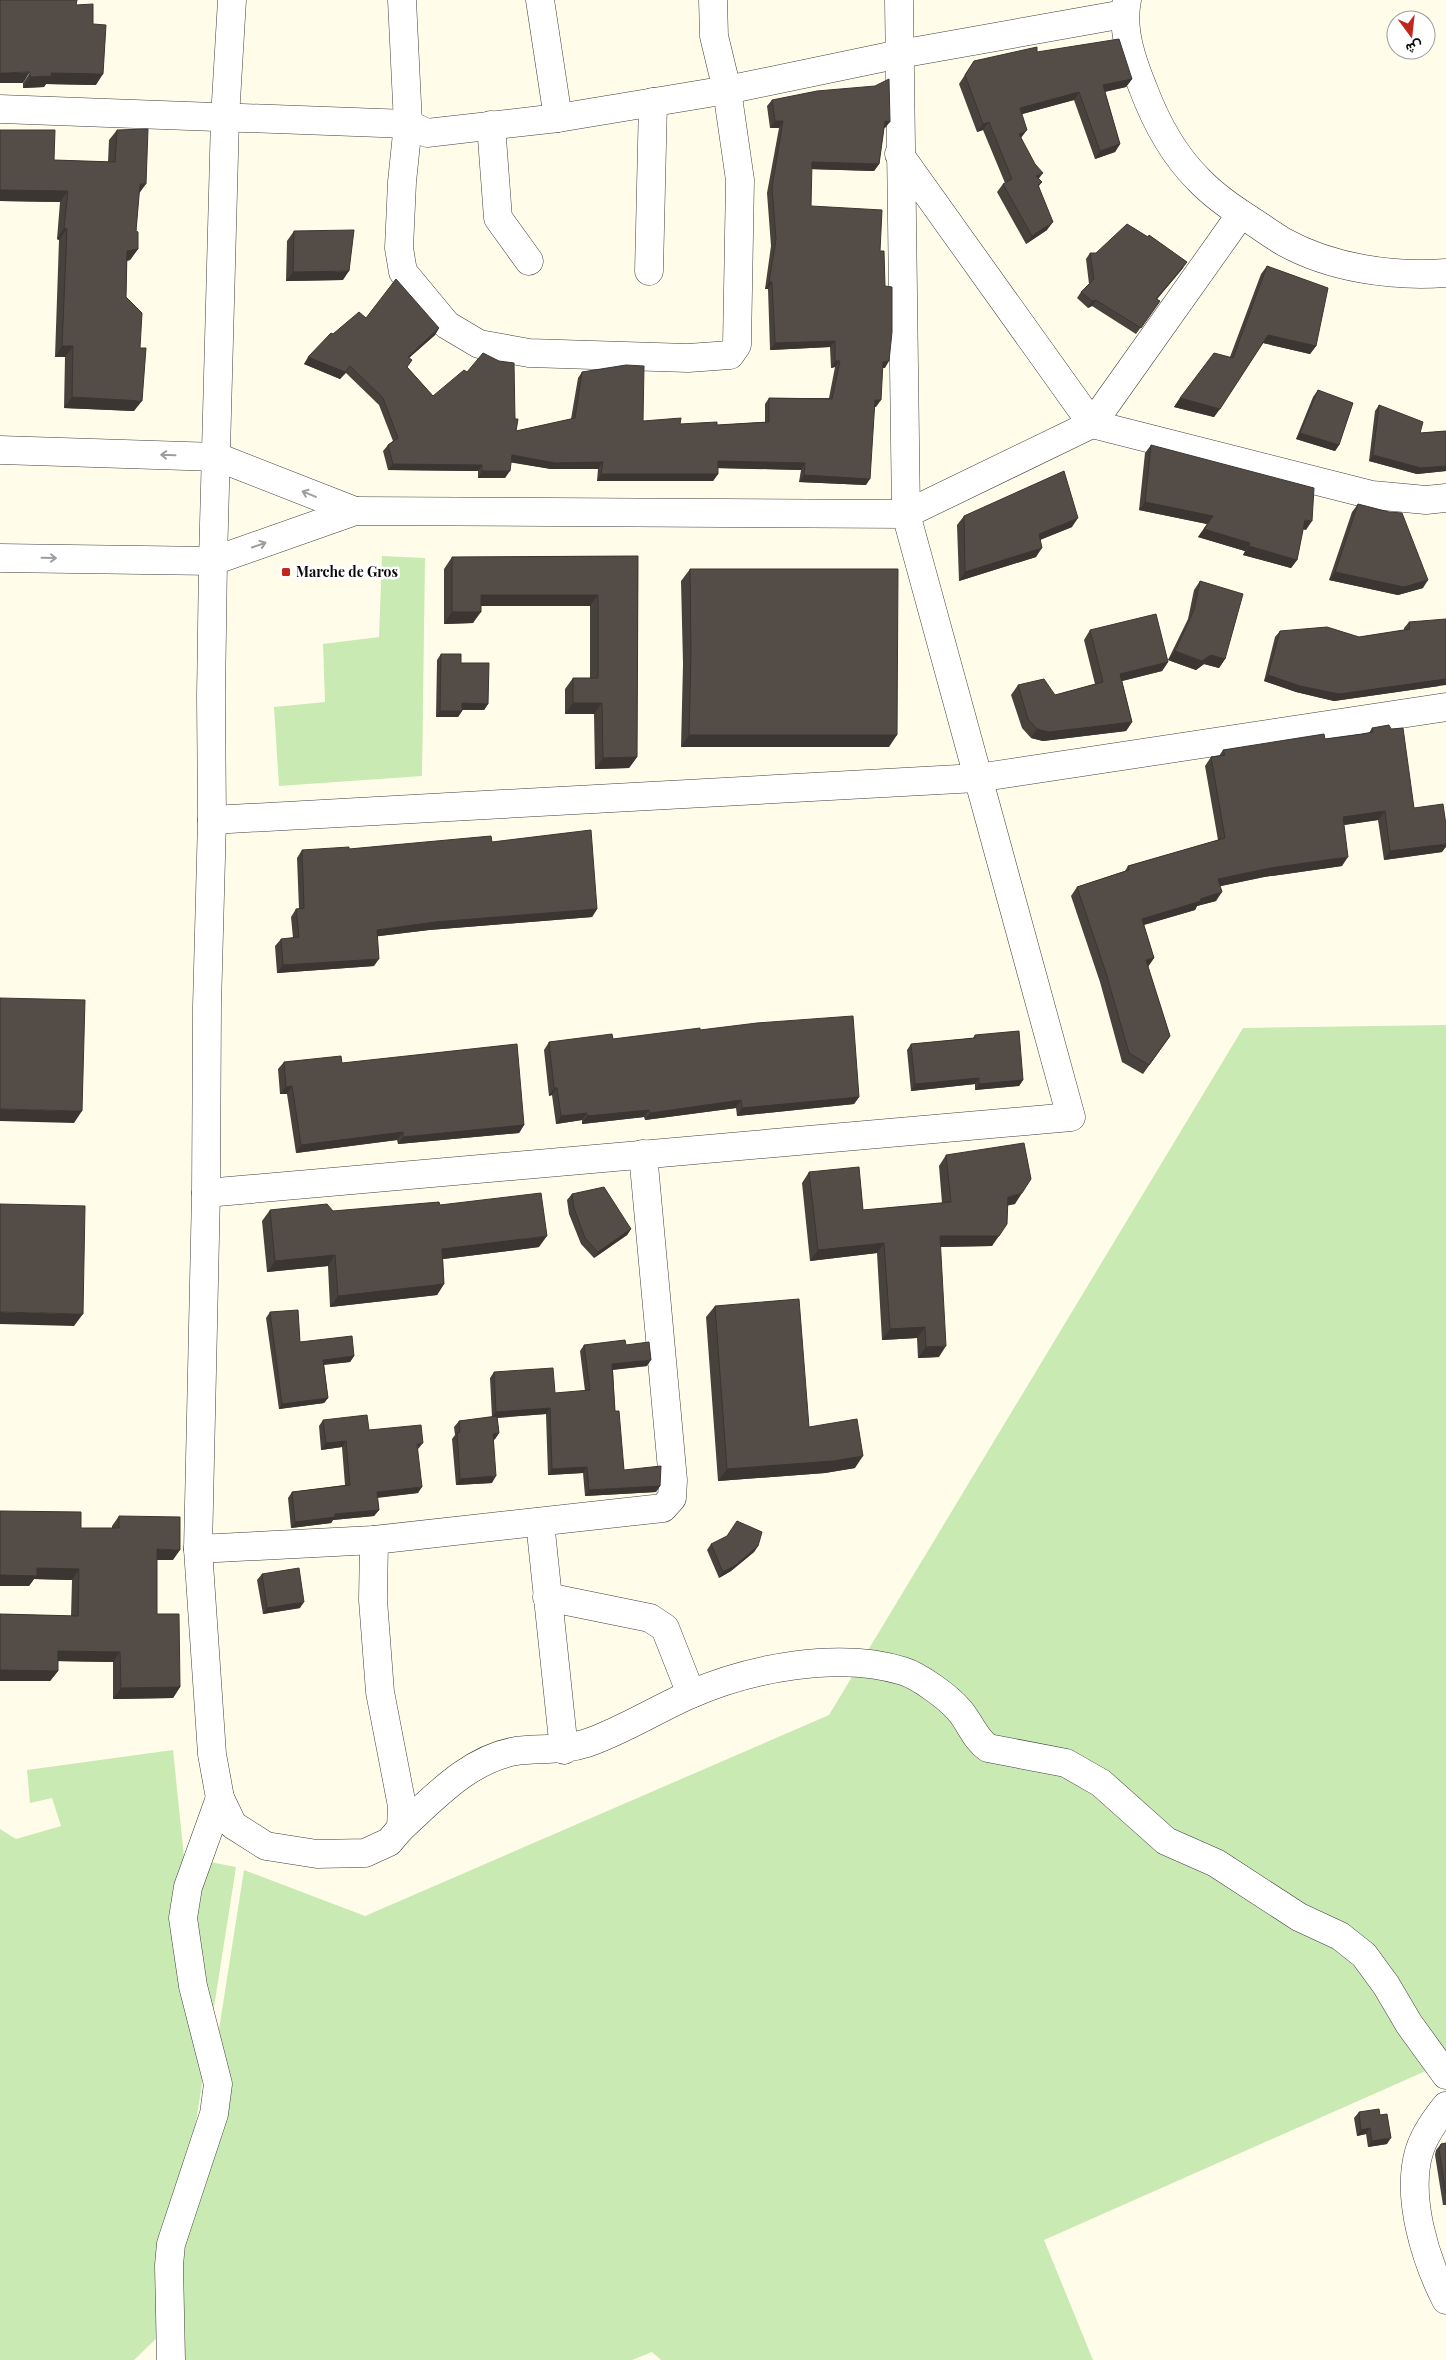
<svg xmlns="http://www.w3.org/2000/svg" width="1446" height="2360" viewBox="0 0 1446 2360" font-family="'Playfair Display',Vazirmatn,serif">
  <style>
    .green { fill: #c9eab2 }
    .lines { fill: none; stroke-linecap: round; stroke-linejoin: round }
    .minor-casing { stroke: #3e3e3e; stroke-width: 29 }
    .minor { stroke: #fff; stroke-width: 28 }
    .wall { fill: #48423d }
    .shaded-wall { fill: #3b3632 }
    .building { fill: #544d47; stroke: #3b3632 }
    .oneway { stroke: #9d9d9d }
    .poi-dot { fill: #c0281e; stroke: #fff; stroke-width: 2 }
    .labels { text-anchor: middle; stroke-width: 5; stroke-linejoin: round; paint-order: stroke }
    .poi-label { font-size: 14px; font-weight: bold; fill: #0b0b0b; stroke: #fff; text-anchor: start }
  </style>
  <rect width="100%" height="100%" fill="#fffde9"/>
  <g class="green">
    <polygon points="382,556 425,558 422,776 279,786 274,707 325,702 323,644 379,637"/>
    <polygon points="1446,1025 1446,2062 1044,2240 1093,2360 661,2360 652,2352 632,2360 181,2360 171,2336 244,1870 365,1916 829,1715 1243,1028"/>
    <polygon points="173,1750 184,1857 236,1867 163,2332 134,2360 0,2360 0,1829 16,1839 61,1826 52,1798 30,1803 27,1770"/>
  </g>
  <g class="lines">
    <g class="minor-casing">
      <g id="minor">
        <polyline points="232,0 225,118 213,561 211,697 212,820 207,1006 206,1193 198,1549 212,1754 220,1798 233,1825 266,1846 317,1854 365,1853 389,1842 401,1828 402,1806 380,1692 373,1600 374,1540"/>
        <polyline points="402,0 408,124 402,182 399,248 403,272 447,325 479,344 529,353 688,358 730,355 737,345 740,180 727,90 714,36 713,0"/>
        <polyline points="540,0 558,118"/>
        <path d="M 1127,0 C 1121,30 1132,61 1143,88 C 1155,120 1174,155 1198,179 C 1213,195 1230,207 1249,219 C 1260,226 1272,235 1284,242 C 1331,268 1392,277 1446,273"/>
        <polyline points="0,109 408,124 427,133 558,118 727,90 900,54 1124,14"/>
        <polyline points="491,125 498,218 529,261"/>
        <polyline points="899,154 1092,424 1372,495 1426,500 1446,498"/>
        <polyline points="649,271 653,102"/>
        <polyline points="0,450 217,457 355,511"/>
        <polyline points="0,558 213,561 355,511 906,514 1092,424 1241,214"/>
        <polyline points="212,820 977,778 1446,707"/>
        <polyline points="206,1193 1071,1117 906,514 899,0"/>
        <polyline points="540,1522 564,1750"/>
        <polyline points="198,1549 374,1540 663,1508 672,1498 673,1480 643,1154"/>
        <polyline points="547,1597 650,1618 665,1628 691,1694"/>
        <path d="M 401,1828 C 434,1798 469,1759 516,1751 C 540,1748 563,1751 587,1743 C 622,1731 655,1710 689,1695 C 750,1668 839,1651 903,1671 C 919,1676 948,1697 959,1710 C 970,1722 974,1738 988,1748 L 1066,1763 L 1101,1783 L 1166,1841 L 1216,1863 L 1299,1917 L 1340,1936 L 1364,1955 L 1386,1985 L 1409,2024 L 1446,2075"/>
        <path d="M 1446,2106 C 1435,2120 1424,2135 1419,2152 C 1406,2197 1425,2259 1446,2300"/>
        <polyline points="171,2360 169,2265 171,2244 214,2114 218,2084 193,1986 183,1918 188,1887 220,1798"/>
      </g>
    </g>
    <use href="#minor" class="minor"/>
  </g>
  <g class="wall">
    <polygon points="76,5 93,24 96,85 46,84 44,87 23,88 23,83"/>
    <polygon points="1037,52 1132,79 1126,87 1105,92 1120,144 1115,152 1095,159 1074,100 1022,114 1021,138 1039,179 1042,182 1039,186 1047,230 1026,244 997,192 1003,184 1005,183 983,130 977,132 959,84 974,61"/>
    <polygon points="772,100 885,128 884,128 879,164 874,171 811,169 811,206 880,251 885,368 882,368 876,407 874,406 866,485 799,482 801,470 718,468 718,474 713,481 597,481 598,469 551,469 511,462 505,478 478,478 478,471 388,470 383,451 388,445 393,441 379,405 346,373 340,379 304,364 333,334 366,318 439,328 435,335 409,358 407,367 433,396 515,419 516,431 571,419 578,378 582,372 643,421 680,424 717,425 765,422 765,404 769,398 829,398 835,367 831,368 830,347 770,350 768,289 765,289 771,246 767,193 779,128 770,128 767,106"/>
    <polygon points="0,130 54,160 108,162 109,140 117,130 139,194 136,231 138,249 130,260 127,261 126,297 134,411 64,408 65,357 55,357 59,240 57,239 60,202 0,201"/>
    <polygon points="294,231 343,280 286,281 287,241"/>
    <polygon points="1090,253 1183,268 1157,299 1160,301 1136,334 1092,306 1088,308 1077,298 1081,292 1089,284 1086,259"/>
    <polygon points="1267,266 1316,346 1310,354 1263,343 1214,417 1174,407 1180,398 1230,357 1261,274"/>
    <polygon points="1318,390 1339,445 1335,451 1296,439 1313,397"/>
    <polygon points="1379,405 1420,433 1446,431 1446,471 1417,474 1369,461 1375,411"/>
    <polygon points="1151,445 1306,530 1303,529 1297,560 1291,568 1243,555 1245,551 1198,537 1207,524 1139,510 1145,453"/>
    <polygon points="1358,504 1423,588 1398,595 1329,580 1352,512"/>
    <polygon points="964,516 1072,527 1040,540 1036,557 959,581 957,525"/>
    <polygon points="638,556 637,757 629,768 595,769 594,714 565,714 565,689 573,678 590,678 590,606 481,606 473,623 444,624 444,569 452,557"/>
    <polygon points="690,569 889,747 681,747 683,664 681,581"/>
    <polygon points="1200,581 1225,659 1219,668 1204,664 1196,670 1168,660 1188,619 1194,590"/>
    <polygon points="1409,622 1439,686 1334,701 1296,692 1264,681 1275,637 1280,631 1359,637 1404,630 1404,628"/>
    <polygon points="1090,630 1168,662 1162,671 1122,681 1132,722 1126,731 1043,741 1031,738 1022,728 1011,695 1018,685 1055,695 1095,684 1084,640"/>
    <polygon points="441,654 461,663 488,704 484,710 462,710 462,711 458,717 436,717 437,660"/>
    <polygon points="1372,728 1414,808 1442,852 1384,860 1378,820 1344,825 1342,866 1264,877 1220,886 1216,901 1197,906 1195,910 1144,925 1154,958 1148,967 1170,1036 1143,1074 1122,1062 1100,982 1071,896 1077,887 1125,871 1128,866 1218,840 1205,766 1211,757 1219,756 1223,750 1325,739 1369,733"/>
    <polygon points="492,842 597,909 592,917 429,930 378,936 374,966 277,973 275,946 281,939 293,938 291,917 296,909 299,909 297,858 302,850 349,849"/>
    <polygon points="700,1030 859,1097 854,1104 737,1116 736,1108 645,1120 644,1117 582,1124 582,1120 556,1124 552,1095 549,1096 544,1050 549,1042 613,1039"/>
    <polygon points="975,1035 1023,1080 1019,1086 975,1090 975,1084 911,1091 907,1050 911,1044 973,1038"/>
    <polygon points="284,1062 342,1063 524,1125 519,1133 398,1144 397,1140 296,1153 287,1094 280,1094 278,1069"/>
    <polygon points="946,1155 1015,1204 1008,1205 992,1246 940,1247 939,1357 918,1358 917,1338 882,1340 877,1253 810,1261 802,1183 809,1172 863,1210 942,1203 939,1166"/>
    <polygon points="572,1194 631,1229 627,1235 594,1258 581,1244 569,1214 567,1200"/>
    <polygon points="440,1205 539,1247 443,1259 444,1284 437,1295 330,1307 328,1266 267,1272 262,1221 270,1210 333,1211"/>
    <polygon points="715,1306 809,1427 855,1468 825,1473 718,1481 706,1317"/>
    <polygon points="270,1312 300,1342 354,1356 350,1362 324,1365 328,1398 324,1403 279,1409 266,1318"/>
    <polygon points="584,1345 626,1345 647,1366 613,1370 615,1411 624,1470 660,1486 656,1492 585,1496 583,1473 548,1475 546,1414 497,1418 499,1433 495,1439 494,1440 492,1483 456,1485 452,1439 455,1435 454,1427 459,1421 492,1417 490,1378 494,1372 555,1393 585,1391 580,1351"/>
    <polygon points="323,1420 369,1430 418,1450 418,1493 377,1498 379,1510 374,1516 333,1520 331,1523 291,1528 288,1498 292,1492 345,1485 342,1447 321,1450 319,1426"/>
    <polygon points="119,1516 173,1560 157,1560 157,1614 180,1687 173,1698 113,1699 113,1662 58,1661 58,1671 50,1681 0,1681 0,1614 71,1616 72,1580 34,1579 29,1586 0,1586 81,1528 112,1528 112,1526"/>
    <polygon points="711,1544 758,1546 754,1552 731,1571 719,1578 707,1550"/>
    <polygon points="262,1574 300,1608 263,1614 257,1580"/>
    <polygon points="1359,2112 1380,2115 1387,2144 1368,2147 1366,2134 1357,2136 1354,2118"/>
    <polygon points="1446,2143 1446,2205 1443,2205 1435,2155 1436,2150 1441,2144"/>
  </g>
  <g class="shaded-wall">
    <polygon points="30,72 23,83 0,83 0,73"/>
    <polygon points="51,73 103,74 96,85 46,84 44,87 23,88 30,77"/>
    <polygon points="1132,79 1126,87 1098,93 1103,85"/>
    <polygon points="1079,92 1074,100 1015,116 1020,108"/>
    <polygon points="775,121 783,121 779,128 770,128"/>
    <polygon points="885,121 890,122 885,128 880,127"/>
    <polygon points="989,122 983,130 977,132 983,124"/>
    <polygon points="1027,130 1021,138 1019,134"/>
    <polygon points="1120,144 1115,152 1095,159 1100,151"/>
    <polygon points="812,162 879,164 874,171 807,169"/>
    <polygon points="1043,173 1037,181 1036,176"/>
    <polygon points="140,184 146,184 138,195"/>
    <polygon points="0,190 68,191 60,202 0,201"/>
    <polygon points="1053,222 1047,230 1026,244 1032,236"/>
    <polygon points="64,228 67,229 59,240 57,239"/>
    <polygon points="138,249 130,260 120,262 127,251"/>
    <polygon points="1187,262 1183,268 1152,305 1156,299"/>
    <polygon points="349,271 343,280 286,281 293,272"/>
    <polygon points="769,282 772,282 768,289 765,289"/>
    <polygon points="1096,300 1092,306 1088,308 1092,301"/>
    <polygon points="439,328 435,335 403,363 408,357"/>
    <polygon points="1268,335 1316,346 1310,354 1263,343"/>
    <polygon points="835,341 830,347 770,350 775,343"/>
    <polygon points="62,346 73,346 65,357 55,357"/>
    <polygon points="308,357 350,366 340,379 304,364"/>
    <polygon points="835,361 840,361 835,367 831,368"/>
    <polygon points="889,361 885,368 878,368 883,362"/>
    <polygon points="72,397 142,401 134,411 64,408"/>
    <polygon points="1180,398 1220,409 1214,417 1174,407"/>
    <polygon points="875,400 881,400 876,407 870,406"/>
    <polygon points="1300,433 1339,445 1335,451 1296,439"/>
    <polygon points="512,455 603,462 598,469 551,469 508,462"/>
    <polygon points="1373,455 1446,466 1446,471 1417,474 1369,461"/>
    <polygon points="718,461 805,463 801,470 713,468"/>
    <polygon points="393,464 482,465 478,471 388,470"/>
    <polygon points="482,471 510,471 505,478 478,478"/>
    <polygon points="601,474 718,474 713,481 597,481"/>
    <polygon points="804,475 870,479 866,485 799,482"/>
    <polygon points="1145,502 1213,516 1207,524 1139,510"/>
    <polygon points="1078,518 1072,527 1032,543 1039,534"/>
    <polygon points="1305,520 1312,521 1306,530 1299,528"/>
    <polygon points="1204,529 1250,543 1245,551 1198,537"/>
    <polygon points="1249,546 1297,560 1291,568 1243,555"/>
    <polygon points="1042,548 1036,557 959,581 965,572"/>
    <polygon points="1335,572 1428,580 1423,588 1398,595 1329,580"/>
    <polygon points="481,595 598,595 590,606 473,606"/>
    <polygon points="452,612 481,612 473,623 444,624"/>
    <polygon points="1175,651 1211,655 1225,659 1219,668 1204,664 1196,670 1168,660"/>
    <polygon points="1168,662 1162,671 1114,683 1120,674"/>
    <polygon points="1268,675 1446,679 1446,685 1334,701 1296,692 1264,681"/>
    <polygon points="462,703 488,704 484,710 458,709"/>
    <polygon points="573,703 602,703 594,714 565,714"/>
    <polygon points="440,711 462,711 458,717 436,717"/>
    <polygon points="1132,722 1126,731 1043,741 1031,738 1037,729"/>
    <polygon points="689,735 897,735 889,747 681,747"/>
    <polygon points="637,757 629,768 595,769 603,758"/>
    <polygon points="1385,811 1378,820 1337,826 1343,817"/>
    <polygon points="1446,844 1446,847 1442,852 1384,860 1390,851"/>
    <polygon points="1348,857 1342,866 1264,877 1212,888 1218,879 1270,868"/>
    <polygon points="1222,892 1216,901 1197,906 1195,910 1136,927 1142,919 1200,899"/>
    <polygon points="597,909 592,917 429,930 372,937 377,930 435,922"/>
    <polygon points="1154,958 1148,966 1140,969 1146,960"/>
    <polygon points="379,959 374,966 277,973 283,965"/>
    <polygon points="979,1078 975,1084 911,1091 915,1084"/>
    <polygon points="1023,1080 1019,1086 975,1090 979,1084"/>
    <polygon points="292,1086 287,1094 280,1094 286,1087"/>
    <polygon points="554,1088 557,1088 552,1095 549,1096"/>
    <polygon points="859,1097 854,1104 737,1116 742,1108"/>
    <polygon points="741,1100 736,1108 645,1120 650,1113"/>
    <polygon points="0,1109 82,1111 74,1123 0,1121"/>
    <polygon points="649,1110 644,1117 582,1124 587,1116"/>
    <polygon points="587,1113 582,1120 556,1124 561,1116"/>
    <polygon points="524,1125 519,1133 398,1144 403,1137"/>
    <polygon points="403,1132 397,1140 296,1153 301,1145"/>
    <polygon points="1022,1193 1015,1204 1001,1207 1008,1197"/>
    <polygon points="631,1229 627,1235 594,1258 598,1252"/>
    <polygon points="547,1236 539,1247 435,1260 442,1249"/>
    <polygon points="940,1236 999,1236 992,1246 932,1247"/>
    <polygon points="884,1243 877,1253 810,1261 818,1250"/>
    <polygon points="335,1255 328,1266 267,1272 275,1261"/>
    <polygon points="444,1284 437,1295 330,1307 338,1296"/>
    <polygon points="0,1312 83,1314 74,1326 0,1324"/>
    <polygon points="925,1327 917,1338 882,1340 890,1329"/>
    <polygon points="946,1346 939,1357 918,1358 926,1347"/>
    <polygon points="354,1356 350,1362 319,1365 323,1360"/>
    <polygon points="651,1360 647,1366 608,1370 612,1364"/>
    <polygon points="328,1398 324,1403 279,1409 282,1404"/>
    <polygon points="550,1408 546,1414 492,1418 496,1412"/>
    <polygon points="499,1433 495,1439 489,1440 493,1434"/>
    <polygon points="346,1441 342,1447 321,1450 326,1443"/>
    <polygon points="423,1443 418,1449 417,1444"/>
    <polygon points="863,1456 855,1468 825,1473 718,1481 727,1469"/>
    <polygon points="587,1467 583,1473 548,1475 552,1469"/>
    <polygon points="496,1476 492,1483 456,1485 460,1479"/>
    <polygon points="660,1486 656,1492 585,1496 589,1490"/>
    <polygon points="422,1487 418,1493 372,1498 377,1492"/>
    <polygon points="379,1510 374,1516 333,1520 331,1523 291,1528 295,1522 335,1514"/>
    <polygon points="758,1546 754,1552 731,1571 719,1578 723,1572"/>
    <polygon points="157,1549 180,1550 173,1560 150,1560"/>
    <polygon points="37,1568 79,1569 72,1580 34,1579 29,1586 0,1586 0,1575"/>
    <polygon points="304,1602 300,1608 263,1614 267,1608"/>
    <polygon points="58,1651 120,1652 113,1662 50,1661"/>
    <polygon points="0,1670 58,1671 50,1681 0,1681"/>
    <polygon points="180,1687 173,1698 113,1699 121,1688"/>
    <polygon points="1370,2128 1366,2134 1357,2136 1361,2130"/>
    <polygon points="1391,2138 1387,2144 1368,2147 1372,2141"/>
  </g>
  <g class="building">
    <polygon points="0,0 77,0 76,5 93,4 93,24 106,25 103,74 51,73 52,76 30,77 30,72 0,73"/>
    <polygon points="1119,39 1132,79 1103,85 1120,144 1100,151 1079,92 1020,108 1027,130 1019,134 1035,164 1043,173 1036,176 1042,182 1038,185 1053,222 1032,236 1003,184 1012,179 989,122 983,124 965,75 974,61 1037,47 1037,52"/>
    <polygon points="889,79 890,122 885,121 879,164 812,162 811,206 882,210 880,251 884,251 885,286 892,287 892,332 889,361 883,362 881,400 875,400 870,479 804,475 805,463 718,461 718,474 601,474 603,462 555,463 512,455 510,471 482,471 482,465 393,464 388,445 398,438 383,398 350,366 345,372 308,357 331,333 333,334 359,312 366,318 396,279 439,328 408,357 412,360 407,367 433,396 464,370 467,372 483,353 499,361 514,363 515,419 518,419 516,431 575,418 582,372 626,365 644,366 643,421 681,418 680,424 717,422 717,425 769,422 769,398 832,399 840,361 835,361 835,341 775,343 772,282 769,282 776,239 772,187 783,121 775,121 772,100 817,91 875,86"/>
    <polygon points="148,129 146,184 140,184 136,231 138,232 138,249 127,251 126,297 142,313 140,348 146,348 142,401 72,397 73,346 62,346 67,229 64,228 68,191 0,190 0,130 55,130 54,160 115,162 117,130"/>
    <polygon points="1127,224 1148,237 1149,235 1187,262 1156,299 1160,301 1141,328 1096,300 1092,301 1081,292 1094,279 1090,253 1096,253"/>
    <polygon points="354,230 349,271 293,272 294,231"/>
    <polygon points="1267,266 1328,288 1316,346 1268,335 1220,409 1180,398 1214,353 1233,358"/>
    <polygon points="1318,390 1353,403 1339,445 1300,433"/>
    <polygon points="1379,405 1423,422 1420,433 1446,431 1446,466 1421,468 1373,455"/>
    <polygon points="1151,445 1314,488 1312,521 1305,520 1297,560 1249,546 1250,543 1204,529 1213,516 1145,502"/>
    <polygon points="1064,471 1078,518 1039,534 1042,548 965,572 964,516"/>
    <polygon points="1358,504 1389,512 1402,513 1428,580 1404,587 1335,572"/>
    <polygon points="638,556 637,757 603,758 602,703 573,703 573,678 598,678 598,595 481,595 481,612 452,612 452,557"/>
    <polygon points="690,569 898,569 897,735 689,735 691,652"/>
    <polygon points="1200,581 1243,594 1225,659 1211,655 1202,661 1175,651 1194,610"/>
    <polygon points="1156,614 1168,662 1120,674 1132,722 1049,732 1037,729 1028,719 1018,685 1044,679 1055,695 1103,682 1090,630"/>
    <polygon points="1446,619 1446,679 1339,694 1300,686 1268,675 1280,631 1327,627 1359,637 1410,629 1409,622"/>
    <polygon points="441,654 461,654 461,663 489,663 488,704 462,703 462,711 440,711"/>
    <polygon points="1389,725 1391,729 1403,728 1414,808 1443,804 1446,825 1446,844 1390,851 1385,811 1343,817 1348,857 1270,868 1218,879 1222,892 1200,899 1201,901 1142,919 1154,958 1146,960 1170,1036 1149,1065 1129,1053 1106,973 1077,887 1129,870 1128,866 1225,838 1211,757 1225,755 1223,750 1324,734 1325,739 1362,734 1373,732 1372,728"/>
    <polygon points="591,830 597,909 435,922 377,930 379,959 283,965 281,939 299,937 296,909 304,908 302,850 349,847 349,849 491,836 492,842"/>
    <polygon points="0,998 85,1000 82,1111 0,1109"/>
    <polygon points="853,1016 859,1097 742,1108 741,1100 650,1113 649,1110 587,1116 587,1113 561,1116 557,1088 554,1088 549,1042 612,1034 613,1039 700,1028 700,1030 757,1023"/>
    <polygon points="1019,1031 1023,1080 979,1084 979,1078 915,1084 911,1044 975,1038 975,1035"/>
    <polygon points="517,1044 524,1125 403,1137 403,1132 301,1145 292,1086 286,1087 284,1062 341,1056 342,1063"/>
    <polygon points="1024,1143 1031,1179 1022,1193 1008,1197 1007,1224 999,1236 940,1236 946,1346 926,1347 925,1327 890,1329 884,1243 818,1250 809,1172 859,1167 863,1210 951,1202 946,1155"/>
    <polygon points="604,1187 631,1229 598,1252 585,1238 574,1208 572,1194"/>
    <polygon points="541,1193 547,1236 442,1249 444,1284 338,1296 335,1255 275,1261 270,1210 327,1204 333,1211 439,1202 440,1205"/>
    <polygon points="0,1204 85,1206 83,1314 0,1312"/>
    <polygon points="799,1299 809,1427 857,1419 863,1456 833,1461 727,1469 715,1306"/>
    <polygon points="298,1310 300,1342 352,1336 354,1356 323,1360 328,1398 282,1404 270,1312"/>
    <polygon points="625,1340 626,1345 649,1342 651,1360 612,1364 615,1411 619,1411 624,1470 661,1466 660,1486 589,1490 587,1467 552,1469 550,1408 496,1412 494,1372 553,1368 555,1393 590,1390 584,1345"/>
    <polygon points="367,1415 369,1430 421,1425 423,1443 417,1444 422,1487 377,1492 379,1510 335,1514 335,1517 295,1522 292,1492 350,1485 346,1441 326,1443 323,1420"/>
    <polygon points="497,1416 499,1433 493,1434 496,1476 460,1479 457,1433 460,1432 459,1421"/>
    <polygon points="0,1511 81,1512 81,1528 119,1528 119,1516 180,1517 180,1550 157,1549 157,1614 179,1614 180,1687 121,1688 120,1652 58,1651 58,1671 0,1670 0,1614 78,1616 79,1569 37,1568 37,1576 0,1575"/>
    <polygon points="737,1521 762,1532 758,1546 736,1565 723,1572 711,1544 727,1536"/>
    <polygon points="299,1568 304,1602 267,1608 262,1574"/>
    <polygon points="1379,2109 1380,2115 1387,2114 1391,2138 1372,2141 1370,2128 1361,2130 1359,2112"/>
    <polygon points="1446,2143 1446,2194 1439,2149 1441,2144"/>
  </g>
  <defs><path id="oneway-shaft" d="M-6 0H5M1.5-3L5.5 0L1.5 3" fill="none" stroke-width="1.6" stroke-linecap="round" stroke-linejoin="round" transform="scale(1.25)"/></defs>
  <g class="oneway">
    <use href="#oneway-shaft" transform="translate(168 455) rotate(-178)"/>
    <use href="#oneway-shaft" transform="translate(309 494) rotate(-158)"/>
    <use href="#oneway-shaft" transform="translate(259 545) rotate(-19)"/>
    <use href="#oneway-shaft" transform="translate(49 558) rotate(1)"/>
  </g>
  <rect class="poi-dot" x="281" y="567" width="10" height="10" rx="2.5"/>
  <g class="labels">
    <g class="poi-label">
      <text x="296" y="577">Marche de Gros</text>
    </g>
  </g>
  <g transform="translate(1411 35) rotate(165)"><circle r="24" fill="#ffffff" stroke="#9d9d9d"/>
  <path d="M0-4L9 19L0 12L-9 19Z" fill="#c0281e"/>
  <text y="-8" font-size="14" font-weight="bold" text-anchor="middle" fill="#0b0b0b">ش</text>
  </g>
</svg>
